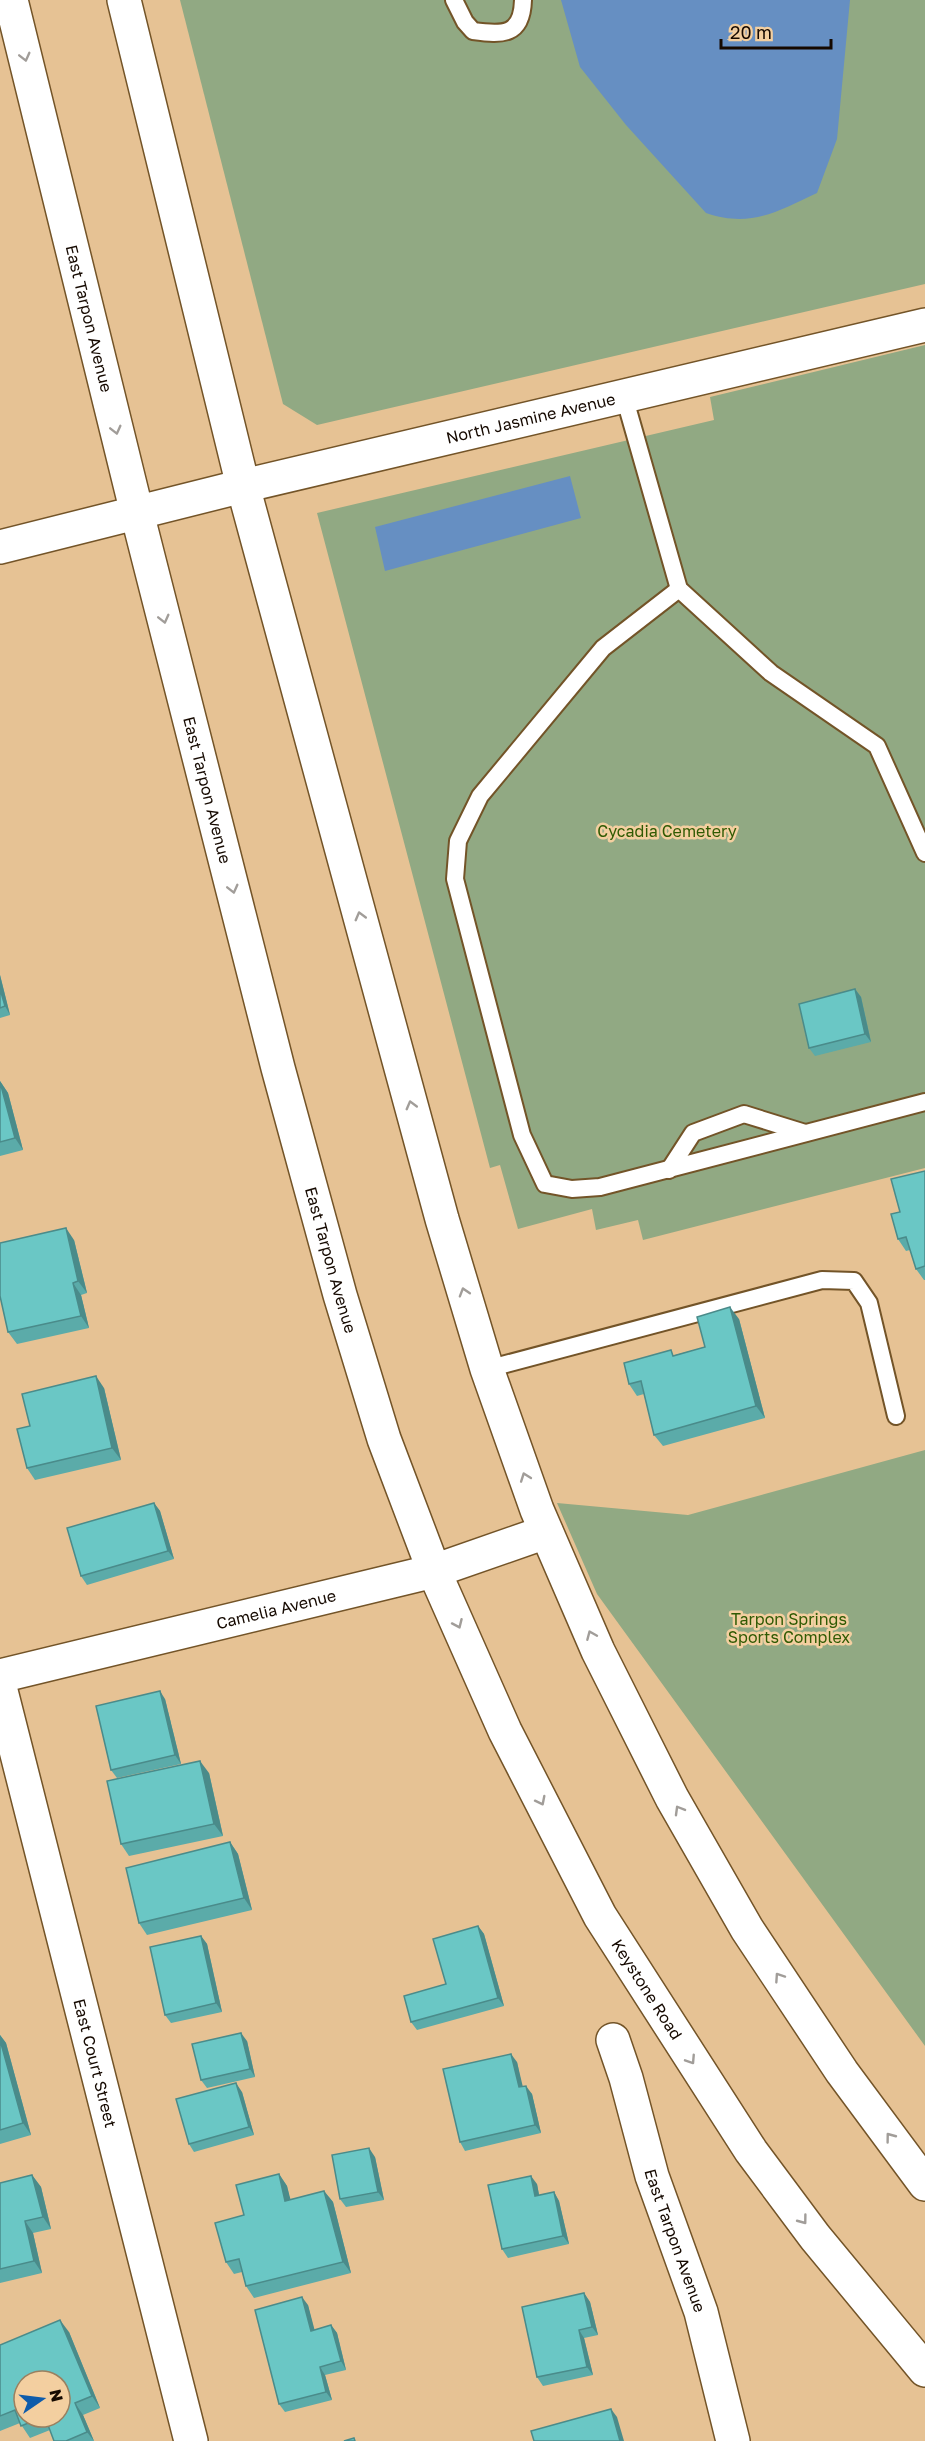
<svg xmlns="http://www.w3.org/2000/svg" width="925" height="2441" viewBox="0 0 925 2441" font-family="'Golos Text',sans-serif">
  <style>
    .green { fill: #91a983 }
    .water { fill: #668fc2 }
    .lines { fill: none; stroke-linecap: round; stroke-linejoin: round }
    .lane-casing { stroke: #735428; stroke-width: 20 }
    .street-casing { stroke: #735428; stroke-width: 36 }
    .secondary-casing { stroke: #735428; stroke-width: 36 }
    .lane { stroke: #fff; stroke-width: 16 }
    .street { stroke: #fff; stroke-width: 33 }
    .secondary { stroke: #fff; stroke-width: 33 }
    .wall { fill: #5baba9 }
    .shaded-wall { fill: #4a8b8a }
    .building { fill: #6ac7c5; stroke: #4a8b8a; stroke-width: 1.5 }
    .oneway { stroke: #a19d99 }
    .labels { text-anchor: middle; stroke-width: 5; stroke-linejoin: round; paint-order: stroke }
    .street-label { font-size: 16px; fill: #150900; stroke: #f3cfa0 }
    .park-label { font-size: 16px; fill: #2f5a03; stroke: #f3cfa0 }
  </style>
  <rect width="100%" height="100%" fill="#e6c294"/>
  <g class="green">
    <polygon points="180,0 925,0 925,284 317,425 283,404"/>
    <polygon points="925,345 925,1168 643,1240 638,1220 596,1230 592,1209 518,1229 500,1165 490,1168 317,513 714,420 710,397"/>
    <polygon points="925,1450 925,2046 597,1594 557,1503 688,1515"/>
  </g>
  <g class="water">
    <path d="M 561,0 L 850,0 L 837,139 L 817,193 C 777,212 750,228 706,213 L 626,125 L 580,67 Z"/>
    <polygon points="570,476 581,518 385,571 375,527"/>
  </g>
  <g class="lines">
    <g class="lane-casing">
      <g id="lane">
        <path d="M 454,0 L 465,22 L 473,31 C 503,35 522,36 523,0"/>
        <polyline points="624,396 679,589 771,673 877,746 925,853"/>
        <polyline points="679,589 603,648 480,796 458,841 455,879 522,1135 545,1184 572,1189 600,1187 925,1102"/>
        <polyline points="669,1170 693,1133 744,1114 805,1133"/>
        <polyline points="487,1369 822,1280 854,1281 869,1303 896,1416"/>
      </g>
    </g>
    <g class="street-casing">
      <g id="street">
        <path id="s1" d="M 0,547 L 243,486 L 925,325"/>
        <path id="s2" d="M 0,1676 L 434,1571 L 546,1532"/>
        <path id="s3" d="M 0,1687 L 191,2441"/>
        <path id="s4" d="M 613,2040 L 626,2078 L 652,2176 L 701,2312 L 733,2441"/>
      </g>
    </g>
    <g class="secondary-casing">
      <g id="secondary">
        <path id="s5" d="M 11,0 L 137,513 L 278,1068 L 340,1295 L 384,1439 L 434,1571 L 505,1731 L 600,1916 L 751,2151 L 815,2237 L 925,2370"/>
        <polyline points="124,0 243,486 442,1219 487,1369 537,1510 598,1651 672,1798 747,1929 842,2072 925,2184"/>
      </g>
    </g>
    <use href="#lane" class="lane"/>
    <use href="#street" class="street"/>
    <use href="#secondary" class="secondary"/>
  </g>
  <g class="wall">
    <polygon points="0,975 10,1015 0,1018"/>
    <polygon points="855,989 861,997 871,1042 815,1056 809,1048"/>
    <polygon points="0,1081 8,1093 23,1150 0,1156"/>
    <polygon points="925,1171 925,1280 924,1280 916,1269 910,1250 906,1251 898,1239 900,1212"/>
    <polygon points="74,1240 87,1293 81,1295 89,1328 17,1344 8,1332"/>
    <polygon points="739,1319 765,1418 663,1446 654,1435 644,1394 637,1396 629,1384 675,1355 705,1347"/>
    <polygon points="104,1388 121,1460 35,1480 27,1468 30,1426"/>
    <polygon points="154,1503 160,1511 174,1559 87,1585 81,1576"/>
    <polygon points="165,1699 181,1764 117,1778 111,1770"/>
    <polygon points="209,1773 223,1836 129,1856 121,1844"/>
    <polygon points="230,1842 238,1854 252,1910 147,1935 139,1923"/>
    <polygon points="478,1926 484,1934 504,2006 417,2030 411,2022 446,1984"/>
    <polygon points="201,1936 207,1944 222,2012 171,2023 165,2015"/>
    <polygon points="0,2035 6,2043 31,2135 0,2144"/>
    <polygon points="247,2041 255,2077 207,2088 201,2080"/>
    <polygon points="517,2062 522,2086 532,2094 541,2133 465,2151 460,2142"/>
    <polygon points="242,2092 254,2135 194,2152 189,2144"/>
    <polygon points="375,2157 384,2200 346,2207 340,2199"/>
    <polygon points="279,2174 287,2186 290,2200 324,2191 333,2202 351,2273 254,2298 246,2286 242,2272 234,2274 226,2262 244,2215"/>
    <polygon points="32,2175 41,2187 51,2229 33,2233 42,2273 0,2283 0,2183"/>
    <polygon points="537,2184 539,2195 554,2192 559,2201 569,2244 508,2258 502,2249"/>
    <polygon points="584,2293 590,2302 598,2335 584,2338 593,2375 543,2386 537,2377"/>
    <polygon points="308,2305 314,2330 331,2325 337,2333 346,2370 325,2375 332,2400 285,2412 279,2404"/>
    <polygon points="69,2332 100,2408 83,2415 94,2441 54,2441 50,2430 30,2438 20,2423 0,2431 0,2345"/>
  </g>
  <g class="shaded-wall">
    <polygon points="0,975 10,1015 5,1006 0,989"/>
    <polygon points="855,989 861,997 871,1042 865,1034"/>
    <polygon points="0,1081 8,1093 23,1150 15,1138"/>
    <polygon points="66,1228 74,1240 87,1293 78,1281"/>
    <polygon points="73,1283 81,1295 89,1328 81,1316"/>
    <polygon points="730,1307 739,1319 765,1418 756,1406"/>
    <polygon points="96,1376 104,1388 121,1460 112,1448"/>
    <polygon points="154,1503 160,1511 174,1559 168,1551"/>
    <polygon points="160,1691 165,1699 181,1764 175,1755"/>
    <polygon points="200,1761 209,1773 223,1836 214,1824"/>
    <polygon points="230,1842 238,1854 252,1910 244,1898"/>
    <polygon points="478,1926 484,1934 504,2006 498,1998"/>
    <polygon points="201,1936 207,1944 222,2012 216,2003"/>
    <polygon points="241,2033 247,2041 255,2077 250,2069"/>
    <polygon points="0,2035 6,2043 31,2135 23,2123 0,2040"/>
    <polygon points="511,2054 517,2062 525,2096 519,2087"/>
    <polygon points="236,2083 242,2092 254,2135 249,2127"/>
    <polygon points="526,2086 532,2094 541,2133 535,2125"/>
    <polygon points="369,2148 375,2157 384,2200 378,2192"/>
    <polygon points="279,2174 287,2186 294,2213 285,2201"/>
    <polygon points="32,2175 41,2187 51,2229 43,2217"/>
    <polygon points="531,2176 537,2184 541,2205 535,2196"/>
    <polygon points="324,2191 333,2202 351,2273 343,2262"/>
    <polygon points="554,2192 559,2201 569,2244 563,2236"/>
    <polygon points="25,2221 33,2233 42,2273 34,2261"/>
    <polygon points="584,2293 590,2302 598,2335 592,2327"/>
    <polygon points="302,2297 308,2305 317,2339 311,2331"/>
    <polygon points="60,2320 69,2332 100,2408 92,2396"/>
    <polygon points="331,2325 337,2333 346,2370 341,2361"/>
    <polygon points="579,2330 584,2338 593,2375 587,2367"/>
    <polygon points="320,2367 325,2375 332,2400 326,2392"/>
    <polygon points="75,2403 83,2415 94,2441 87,2432"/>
    <polygon points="611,2409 617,2417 624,2441 620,2441"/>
  </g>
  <g class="building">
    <polygon points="0,989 5,1006 0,1008"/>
    <polygon points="855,989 865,1034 809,1048 799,1004"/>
    <polygon points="0,1082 15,1138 0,1142"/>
    <polygon points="925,1171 925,1266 916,1269 906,1237 898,1239 891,1214 900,1212 891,1179"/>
    <polygon points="66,1228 78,1281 73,1283 81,1316 8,1332 0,1296 0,1243"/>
    <polygon points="730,1307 756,1406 654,1435 641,1381 629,1384 624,1363 671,1350 673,1356 705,1347 697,1317"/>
    <polygon points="96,1376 112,1448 27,1468 17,1429 30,1426 22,1394"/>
    <polygon points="154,1503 168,1551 81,1576 67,1528"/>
    <polygon points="160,1691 175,1755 111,1770 96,1706"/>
    <polygon points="200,1761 214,1824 121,1844 107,1781"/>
    <polygon points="230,1842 244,1898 139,1923 126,1868"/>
    <polygon points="478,1926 498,1998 411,2022 404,1996 446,1984 433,1939"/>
    <polygon points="201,1936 216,2003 165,2015 150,1947"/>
    <polygon points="241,2033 250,2069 201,2080 192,2044"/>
    <polygon points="0,2040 23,2123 0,2130"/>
    <polygon points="511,2054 519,2087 526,2086 535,2125 460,2142 443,2069"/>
    <polygon points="236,2083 249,2127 189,2144 176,2099"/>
    <polygon points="369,2148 378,2192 340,2199 332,2155"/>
    <polygon points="279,2174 285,2201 324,2191 343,2262 246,2286 239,2259 226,2262 215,2223 244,2215 236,2185"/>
    <polygon points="32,2175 43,2217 25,2221 34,2261 0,2269 0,2183"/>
    <polygon points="531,2176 535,2196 554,2192 563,2236 502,2249 488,2185"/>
    <polygon points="584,2293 592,2327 579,2330 587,2367 537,2377 522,2307"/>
    <polygon points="302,2297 311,2331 331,2325 341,2361 320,2367 326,2392 279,2404 255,2310"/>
    <polygon points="60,2320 92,2396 75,2403 87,2432 66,2441 54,2441 45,2417 60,2417 60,2381 24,2381 24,2417 43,2417 21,2426 15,2410 0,2416 0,2345"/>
    <polygon points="611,2409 620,2441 534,2441 531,2431"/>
    <polygon points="354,2438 355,2441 344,2441"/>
  </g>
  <defs><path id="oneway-chevron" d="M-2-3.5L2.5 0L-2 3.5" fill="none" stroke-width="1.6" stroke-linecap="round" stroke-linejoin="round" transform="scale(1.5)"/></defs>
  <g class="oneway">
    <use href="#oneway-chevron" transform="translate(25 57) rotate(76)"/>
    <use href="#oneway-chevron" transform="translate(116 430) rotate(76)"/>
    <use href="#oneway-chevron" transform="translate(164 619) rotate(76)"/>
    <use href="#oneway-chevron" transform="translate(233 889) rotate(76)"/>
    <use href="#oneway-chevron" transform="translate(360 916) rotate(-105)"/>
    <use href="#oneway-chevron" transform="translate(411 1105) rotate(-105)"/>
    <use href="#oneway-chevron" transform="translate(464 1292) rotate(-107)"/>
    <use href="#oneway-chevron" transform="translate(525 1477) rotate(-110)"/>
    <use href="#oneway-chevron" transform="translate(458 1624) rotate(66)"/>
    <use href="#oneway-chevron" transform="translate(591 1635) rotate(-113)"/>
    <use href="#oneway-chevron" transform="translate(541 1801) rotate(63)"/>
    <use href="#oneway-chevron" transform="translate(679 1810) rotate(-120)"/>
    <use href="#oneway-chevron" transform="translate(779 1977) rotate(-124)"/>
    <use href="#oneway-chevron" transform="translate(691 2060) rotate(57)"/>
    <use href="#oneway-chevron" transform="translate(890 2137) rotate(-127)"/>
    <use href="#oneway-chevron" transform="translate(803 2220) rotate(53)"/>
  </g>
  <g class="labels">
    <g class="street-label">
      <text dy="6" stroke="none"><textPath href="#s5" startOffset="328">East Tarpon Avenue</textPath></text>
      <text dy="6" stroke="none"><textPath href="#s1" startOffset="546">North Jasmine Avenue</textPath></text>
      <text dy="6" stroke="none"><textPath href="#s5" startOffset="814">East Tarpon Avenue</textPath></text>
      <text dy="6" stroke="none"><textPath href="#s5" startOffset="1300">East Tarpon Avenue</textPath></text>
      <text dy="6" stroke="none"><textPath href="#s2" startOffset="284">Camelia Avenue</textPath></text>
      <text dy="6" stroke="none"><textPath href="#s5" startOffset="2098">Keystone Road</textPath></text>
      <text dy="6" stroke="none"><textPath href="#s3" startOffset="388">East Court Street</textPath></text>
      <text dy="6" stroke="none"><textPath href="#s4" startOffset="210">East Tarpon Avenue</textPath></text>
    </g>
    <g class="park-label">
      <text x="667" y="837">Cycadia Cemetery</text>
      <text x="789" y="1625">Tarpon Springs<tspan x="789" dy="18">Sports Complex</tspan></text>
    </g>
  </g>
  <g transform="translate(42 2399) rotate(76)"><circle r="28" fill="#f3cfa0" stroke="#9a8060" stroke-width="1.5"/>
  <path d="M0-4.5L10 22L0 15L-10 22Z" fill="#0e5cab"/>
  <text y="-9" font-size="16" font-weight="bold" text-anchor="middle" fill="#150900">N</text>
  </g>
  <path d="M721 39v9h110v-9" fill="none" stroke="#150900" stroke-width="3"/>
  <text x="730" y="39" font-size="18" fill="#150900" stroke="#f3cfa0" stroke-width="4.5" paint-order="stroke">20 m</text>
</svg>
